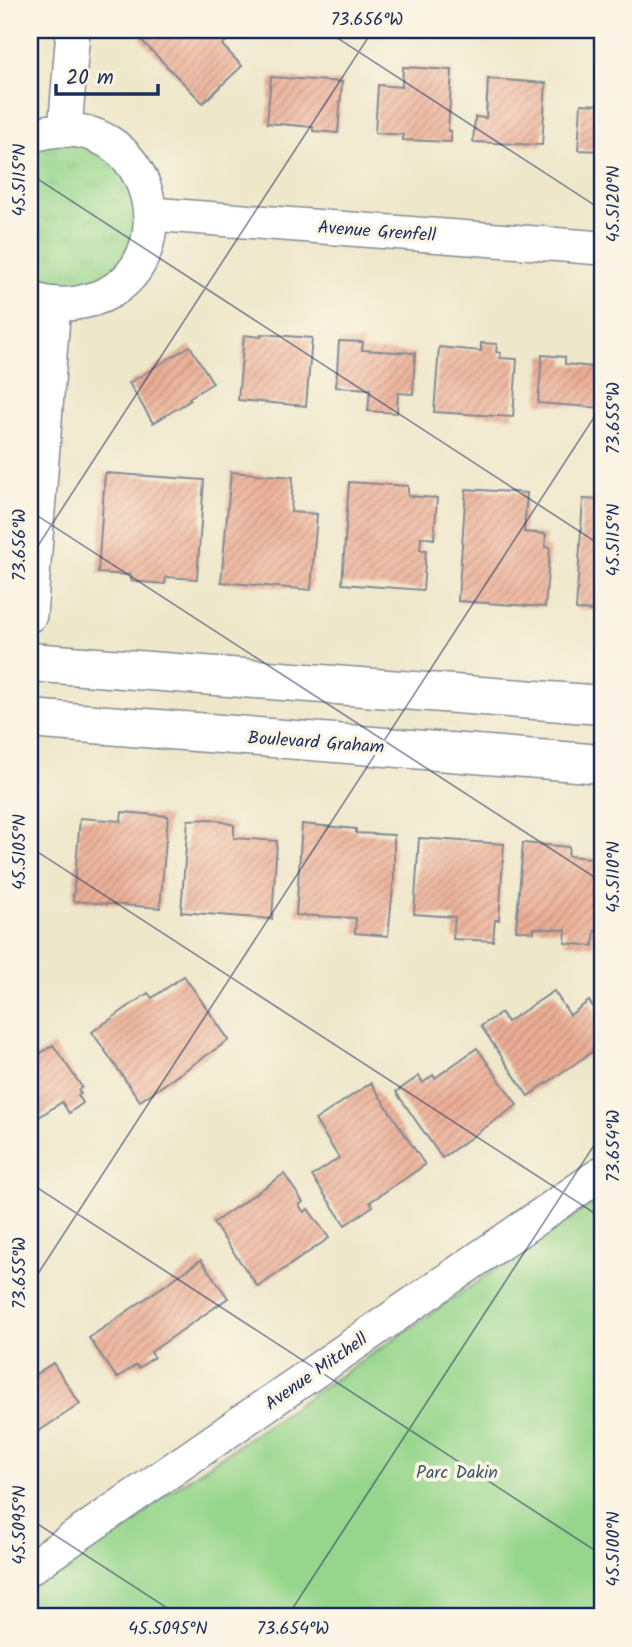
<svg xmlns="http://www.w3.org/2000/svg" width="632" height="1647" viewBox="0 0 632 1647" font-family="Kalam,sans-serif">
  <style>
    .grass { fill: url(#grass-tufts); stroke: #588275; stroke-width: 2 }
    .green { fill: #96d68c; stroke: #588275; stroke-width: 2 }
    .building { fill: url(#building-hatch) }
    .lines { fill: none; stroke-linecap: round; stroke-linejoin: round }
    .minor-casing { stroke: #848b94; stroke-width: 36 }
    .tertiary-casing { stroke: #848b94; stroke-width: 41 }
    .minor { stroke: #fff; stroke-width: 33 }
    .tertiary { stroke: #fff; stroke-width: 38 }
    .ticks { fill: none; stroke: #1b2f5e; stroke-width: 2; stroke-opacity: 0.45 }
    .labels { text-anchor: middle; stroke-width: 7; stroke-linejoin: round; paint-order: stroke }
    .street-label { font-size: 18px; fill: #1b2f5e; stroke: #fcf5e5 }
    .park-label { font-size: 18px; fill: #3a596a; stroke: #fcf5e5 }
    .neatline { fill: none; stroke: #1b2f5e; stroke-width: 2.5 }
    .ticks-label { font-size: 18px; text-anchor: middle; fill: #1b2f5e }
  </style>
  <defs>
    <pattern id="grass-tufts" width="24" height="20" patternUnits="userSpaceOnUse" patternTransform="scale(1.75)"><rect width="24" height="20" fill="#96d68c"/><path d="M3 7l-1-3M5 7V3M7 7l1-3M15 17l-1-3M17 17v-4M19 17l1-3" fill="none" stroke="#81b87b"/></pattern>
    <pattern id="building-hatch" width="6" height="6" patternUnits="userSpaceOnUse" patternTransform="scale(1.75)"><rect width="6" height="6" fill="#ecae95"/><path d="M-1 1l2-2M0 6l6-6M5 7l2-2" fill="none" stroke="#be8e7d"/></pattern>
  </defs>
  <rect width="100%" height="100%" fill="#fcf5e5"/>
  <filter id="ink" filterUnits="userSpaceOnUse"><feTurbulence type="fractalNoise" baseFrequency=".0143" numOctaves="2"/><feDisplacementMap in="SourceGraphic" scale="14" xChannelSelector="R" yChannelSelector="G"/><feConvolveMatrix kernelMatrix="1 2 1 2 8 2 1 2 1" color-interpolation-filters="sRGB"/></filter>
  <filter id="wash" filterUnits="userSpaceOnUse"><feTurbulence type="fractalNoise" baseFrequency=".00686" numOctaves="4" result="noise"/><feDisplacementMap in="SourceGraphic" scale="28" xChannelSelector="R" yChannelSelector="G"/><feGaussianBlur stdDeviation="1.57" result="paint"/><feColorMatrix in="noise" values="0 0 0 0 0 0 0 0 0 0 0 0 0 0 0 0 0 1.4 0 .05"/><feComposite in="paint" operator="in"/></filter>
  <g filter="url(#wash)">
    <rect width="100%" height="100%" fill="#eee7ca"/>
    <polygon class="grass" points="85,132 148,195 122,283 30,298 30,136"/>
    <polygon class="green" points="602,1197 602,1617 30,1617 30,1587"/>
    <g id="blocks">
      <g class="building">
        <polygon points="150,30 228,30 233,35 222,45 242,66 203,103 140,39"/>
        <polygon points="403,67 452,70 448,131 451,131 451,142 403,140 403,135 375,133 378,85 402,87"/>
        <polygon points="271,77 342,82 338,133 313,131 313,127 267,123"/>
        <polygon points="488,79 546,83 542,145 473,142 475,117 486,118"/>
        <polygon points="581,104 602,105 602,151 578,150"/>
        <polygon points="261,334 312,338 306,406 238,400 244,335 261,337"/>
        <polygon points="339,341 363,342 362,350 415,353 413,394 398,393 397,413 368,411 370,389 336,387"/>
        <polygon points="481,343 497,344 496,352 501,353 500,358 517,359 513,417 434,412 439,347 481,351"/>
        <polygon points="190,346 213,383 189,398 191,400 153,423 129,383"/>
        <polygon points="542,355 565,357 565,364 602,368 602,408 538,403"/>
        <polygon points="231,472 293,477 291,512 317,514 311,590 221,582"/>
        <polygon points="105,473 204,480 197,579 166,577 165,584 131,581 131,575 98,573"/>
        <polygon points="349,482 408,486 408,496 437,498 434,539 421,537 420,550 426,550 423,590 342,584"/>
        <polygon points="466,489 527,493 524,532 546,534 545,547 550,547 545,607 458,601"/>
        <polygon points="583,499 602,500 602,611 576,610"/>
        <polygon points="122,812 168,816 160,908 73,901 80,818 121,821"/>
        <polygon points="212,819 234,825 234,838 277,841 272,919 181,912 188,820"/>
        <polygon points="302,824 356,829 356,833 394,835 394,878 388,936 355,933 356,918 296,915"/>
        <polygon points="419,838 504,844 499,920 495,920 493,941 453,939 455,917 414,914"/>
        <polygon points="523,843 569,847 568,856 602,859 602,932 595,931 593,946 565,943 566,930 534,928 534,932 516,930"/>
        <polygon points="184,976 229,1040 140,1101 92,1032 148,993 152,998"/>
        <polygon points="554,991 570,1015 589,1001 602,1021 602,1045 528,1096 481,1026 501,1013 507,1022"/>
        <polygon points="53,1045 82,1087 78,1090 81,1094 78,1095 83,1103 69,1113 62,1102 30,1123 30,1066 35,1062 32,1059"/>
        <polygon points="477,1048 517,1105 442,1158 396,1092 419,1076 423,1083 433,1075 435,1078"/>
        <polygon points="371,1083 425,1165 370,1202 373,1206 345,1225 312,1176 339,1158 315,1120"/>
        <polygon points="284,1174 303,1202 299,1205 304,1212 308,1209 329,1238 258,1287 213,1223"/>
        <polygon points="201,1260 228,1298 151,1352 154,1357 139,1368 136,1365 117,1378 89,1338"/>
        <polygon points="53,1363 80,1404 30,1437 30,1378"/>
      </g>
    </g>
  </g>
  <g filter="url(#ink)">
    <use href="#blocks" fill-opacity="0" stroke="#848b94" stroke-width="2"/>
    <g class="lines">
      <g class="minor-casing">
        <g id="minor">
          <polyline points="65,130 73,30"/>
          <path d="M 30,136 C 157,95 197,280 82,302 C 64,306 47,305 30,298"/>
          <polyline points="151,214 602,248"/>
          <polyline points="30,615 54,304"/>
          <polyline points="30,1568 602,1173"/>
        </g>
      </g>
      <g class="tertiary-casing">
        <g id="tertiary">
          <polyline points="30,662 602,705"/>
          <polyline points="30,719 602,764"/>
        </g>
      </g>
      <use href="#minor" class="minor"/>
      <use href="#tertiary" class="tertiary"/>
    </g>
  </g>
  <path class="ticks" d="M 325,30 L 602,210M 30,174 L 602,546M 30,511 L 602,882M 30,558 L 373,30M 30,847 L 602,1218M 30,1183 L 602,1555M 30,1286 L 602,405M 30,1519 L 181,1617M 287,1617 L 602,1133"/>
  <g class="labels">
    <g class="street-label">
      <text transform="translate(377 231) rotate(4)" y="6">Avenue Grenfell</text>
      <text transform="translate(316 742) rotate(4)" y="6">Boulevard Graham</text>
      <text transform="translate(316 1371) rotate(-35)" y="6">Avenue Mitchell</text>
    </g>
    <g class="park-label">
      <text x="457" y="1478">Parc Dakin</text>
    </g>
  </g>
  <rect width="632" height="1647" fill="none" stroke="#fcf5e5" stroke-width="77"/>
  <path d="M56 84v10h102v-10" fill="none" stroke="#1b2f5e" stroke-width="3.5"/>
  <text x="66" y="84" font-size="21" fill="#1b2f5e" stroke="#fcf5e5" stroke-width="5" paint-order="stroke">20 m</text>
  <rect x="38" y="38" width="556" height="1570" class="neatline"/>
  <g class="ticks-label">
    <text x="367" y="25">73.656°W</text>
    <text transform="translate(19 180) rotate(-90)" y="6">45.5115°N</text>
    <text transform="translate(613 204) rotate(-90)" y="6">45.5120°N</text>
    <text transform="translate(613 418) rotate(-90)" y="6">73.655°W</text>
    <text transform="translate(613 540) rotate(-90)" y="6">45.5115°N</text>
    <text transform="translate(19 545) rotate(-90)" y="6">73.656°W</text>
    <text transform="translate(19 852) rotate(-90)" y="6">45.5105°N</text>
    <text transform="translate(613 877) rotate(-90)" y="6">45.5110°N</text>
    <text transform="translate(613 1146) rotate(-90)" y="6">73.654°W</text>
    <text transform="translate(19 1273) rotate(-90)" y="6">73.655°W</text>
    <text transform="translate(19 1525) rotate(-90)" y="6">45.5095°N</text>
    <text transform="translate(613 1549) rotate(-90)" y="6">45.5100°N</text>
    <text x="168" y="1634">45.5095°N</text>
    <text x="293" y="1634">73.654°W</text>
  </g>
</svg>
